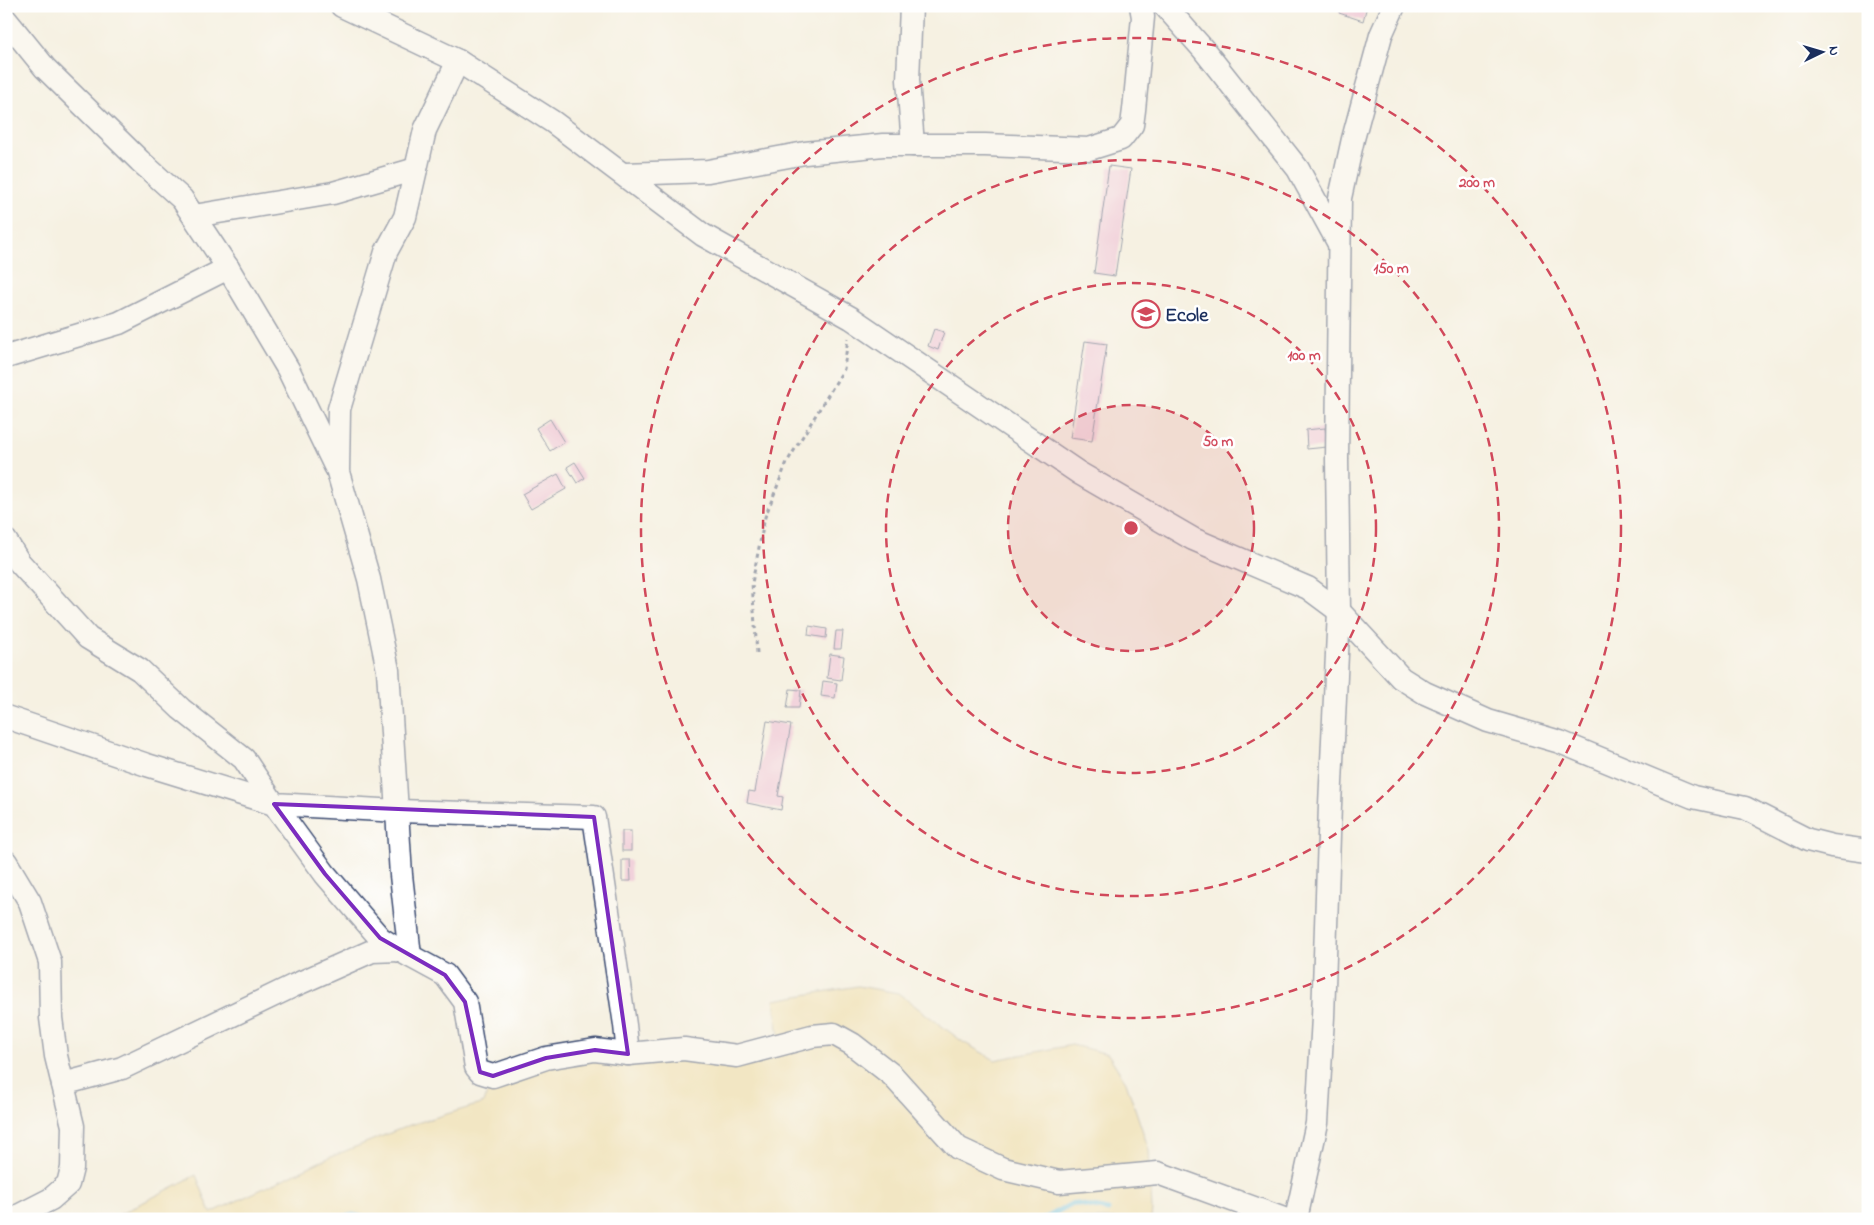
<svg xmlns="http://www.w3.org/2000/svg" width="1874" height="1225" viewBox="0 0 1874 1225" font-family="'Indie Flower',sans-serif">
  <style>
    .sand { fill: #eeda9e; stroke: #84847e }
    .lines { fill: none; stroke-linecap: round; stroke-linejoin: round }
    .stream { stroke: #69c1e6; stroke-width: 5 }
    .building { fill: #ecabd2 }
    .minor-casing { stroke: #3c4c72; stroke-width: 25 }
    .path { stroke: #3c4c72; stroke-width: 3; stroke-dasharray: 4 4; stroke-linecap: butt }
    .minor { stroke: #fff; stroke-width: 22 }
    .marked { fill: none; stroke: #7b2cbf; stroke-width: 4; stroke-linejoin: round }
    .ring { fill: none; stroke: #d1495b; stroke-width: 2.5; stroke-dasharray: 9 6 }
    .labels { text-anchor: middle; stroke-width: 5; stroke-linejoin: round; paint-order: stroke }
    .poi-label { font-size: 20px; font-weight: bold; fill: #1b2f5e; stroke: #fff; text-anchor: start }
    .centre { fill: #d1495b; stroke: #fff; stroke-width: 2.5 }
    .ring-label { font-size: 15px; text-anchor: middle; font-weight: bold; fill: #d1495b; stroke: #fff; stroke-width: 5; stroke-linejoin: round; paint-order: stroke }
  </style>
  <rect width="100%" height="100%" fill="#fff"/>
  <filter id="ink" filterUnits="userSpaceOnUse"><feTurbulence type="fractalNoise" baseFrequency=".02" numOctaves="2"/><feDisplacementMap in="SourceGraphic" scale="10" xChannelSelector="R" yChannelSelector="G"/><feConvolveMatrix kernelMatrix="1 2 1 2 8 2 1 2 1" color-interpolation-filters="sRGB"/></filter>
  <filter id="wash" filterUnits="userSpaceOnUse"><feTurbulence type="fractalNoise" baseFrequency=".0096" numOctaves="4" result="noise"/><feDisplacementMap in="SourceGraphic" scale="20" xChannelSelector="R" yChannelSelector="G"/><feGaussianBlur stdDeviation="1.12" result="paint"/><feColorMatrix in="noise" values="0 0 0 0 0 0 0 0 0 0 0 0 0 0 0 0 0 1.4 0 .05"/><feComposite in="paint" operator="in"/></filter>
  <g filter="url(#wash)">
    <rect width="100%" height="100%" fill="#f6f1e2"/>
    <polygon class="sand" points="858,986 898,993 963,1042 995,1060 1072,1045 1108,1054 1126,1082 1149,1150 1152,1210 1151,1219 111,1219 196,1175 211,1213 328,1158 410,1125 484,1103 493,1076 546,1058 780,1044 774,1000"/>
    <g class="lines">
      <g class="stream">
        <polyline points="335,1219 353,1215 371,1219"/>
        <polyline points="984,1219 1002,1219"/>
        <polyline points="1044,1219 1073,1203 1108,1210"/>
      </g>
    </g>
    <g id="blocks">
      <g class="building">
        <polygon points="1341,6 1367,6 1363,21 1339,13"/>
        <polygon points="1109,166 1131,169 1115,276 1094,273"/>
        <polygon points="934,329 944,332 938,350 928,346"/>
        <polygon points="1085,341 1107,344 1092,441 1070,438"/>
        <polygon points="550,419 564,442 550,451 536,428"/>
        <polygon points="1325,428 1327,447 1307,449 1306,430"/>
        <polygon points="575,462 585,478 577,483 567,467"/>
        <polygon points="558,474 566,489 531,509 522,494"/>
        <polygon points="809,626 827,629 826,638 808,635"/>
        <polygon points="836,631 843,631 841,649 834,649"/>
        <polygon points="830,654 844,656 841,680 827,678"/>
        <polygon points="823,681 837,683 835,698 821,696"/>
        <polygon points="790,689 801,690 799,708 787,708"/>
        <polygon points="767,721 791,725 778,796 783,797 781,810 747,803 749,791 755,792"/>
        <rect x="622" y="831" width="9" height="20"/>
        <polygon points="622,860 630,860 631,881 622,881"/>
      </g>
    </g>
  </g>
  <g filter="url(#ink)">
    <use href="#blocks" fill-opacity="0" stroke="#3c4c72" stroke-width="1"/>
    <g class="lines">
      <g class="minor-casing">
        <g id="minor">
          <polyline points="342,6 458,61 553,122 703,235 851,318 1079,473 1193,539 1308,588 1339,611 1401,678 1425,693 1488,721 1560,742 1693,797 1745,808 1808,840 1832,846 1868,851"/>
          <polyline points="911,6 908,80 913,145"/>
          <polyline points="1165,6 1203,49 1298,169 1338,242"/>
          <polyline points="6,20 45,68 140,161 182,199 228,268 288,369 335,466"/>
          <polyline points="625,174 708,171 805,153 883,145 985,145 1089,149 1121,139 1132,125 1134,110 1143,17 1141,6"/>
          <polyline points="194,216 333,193 416,169"/>
          <polyline points="6,357 119,323 228,268"/>
          <polyline points="6,541 19,562 88,638 140,670 181,709 244,759 274,804 398,811 594,817 625,1025 628,1054"/>
          <polyline points="6,717 147,765 274,804 325,874 380,938 399,950 445,975 465,1002 476,1067 480,1072 493,1076 546,1058 595,1050 628,1054 684,1049 737,1056 812,1036 834,1034 852,1044 892,1075 958,1148 1003,1169 1059,1182 1158,1173 1284,1219"/>
          <polyline points="6,862 30,902 50,962 51,1018 56,1056 73,1126 72,1168 68,1184 51,1199 12,1219"/>
          <polyline points="410,956 401,875 388,670 369,579 338,472 339,409 386,252 405,217 425,130 458,61"/>
          <polyline points="63,1084 122,1068 293,986 372,951 399,950"/>
          <polyline points="1296,1219 1317,1123 1323,1017 1330,805 1339,611 1337,459 1340,198 1353,139 1381,35 1394,6"/>
        </g>
      </g>
      <polyline class="path" points="757,653 752,583 765,517 787,462 844,369 848,338"/>
      <use href="#minor" class="minor"/>
    </g>
  </g>
  <path d="M0 0H1874V1225H0ZM 274,804 L 594,817 L 628,1054 L 595,1050 L 546,1058 L 493,1076 L 480,1072 L 465,1002 L 445,975 L 380,938 L 325,874 Z" fill="#f6f1e2" fill-opacity=".55" fill-rule="evenodd"/>
  <path class="marked" d="M 274,804 L 594,817 L 628,1054 L 595,1050 L 546,1058 L 493,1076 L 480,1072 L 465,1002 L 445,975 L 380,938 L 325,874 Z"/>
  <circle cx="1131" cy="528" r="123" fill="#d1495b" fill-opacity=".12"/>
  <g class="ring">
    <circle cx="1131" cy="528" r="123"/>
    <circle cx="1131" cy="528" r="245"/>
    <circle cx="1131" cy="528" r="368"/>
    <circle cx="1131" cy="528" r="490"/>
  </g>
  <defs>
    <g id="school-ring" transform="scale(1.4375)"><circle r="9.5" fill="#fff" stroke="#d1495b" stroke-width="1.5"/><path d="M0-5L7-2L0 1L-7-2ZM-4 1L0 2.5L4 1V4Q0 6-4 4Z" fill="#d1495b"/></g>
  </defs>
  <g fill-rule="evenodd">
    <use href="#school-ring" x="1146" y="314"/>
  </g>
  <g class="labels">
    <g class="poi-label">
      <text x="1165" y="321">Ecole</text>
    </g>
  </g>
  <circle cx="1131" cy="528" r="8" class="centre"/>
  <g class="ring-label">
    <text x="1477" y="187">200 m</text>
    <text x="1391" y="273">150 m</text>
    <text x="1304" y="360">100 m</text>
    <text x="1218" y="446">50 m</text>
  </g>
  <rect width="1874" height="1225" fill="none" stroke="#fff" stroke-width="25"/>
  <g transform="translate(1822 52) rotate(85)" stroke="#ffffff" stroke-width="4" paint-order="stroke">
  <path d="M0-4L9 19L0 12L-9 19Z" fill="#1b2f5e"/>
  <text y="-8" font-size="14" font-weight="bold" text-anchor="middle" fill="#1b2f5e">N</text>
  </g>
</svg>
